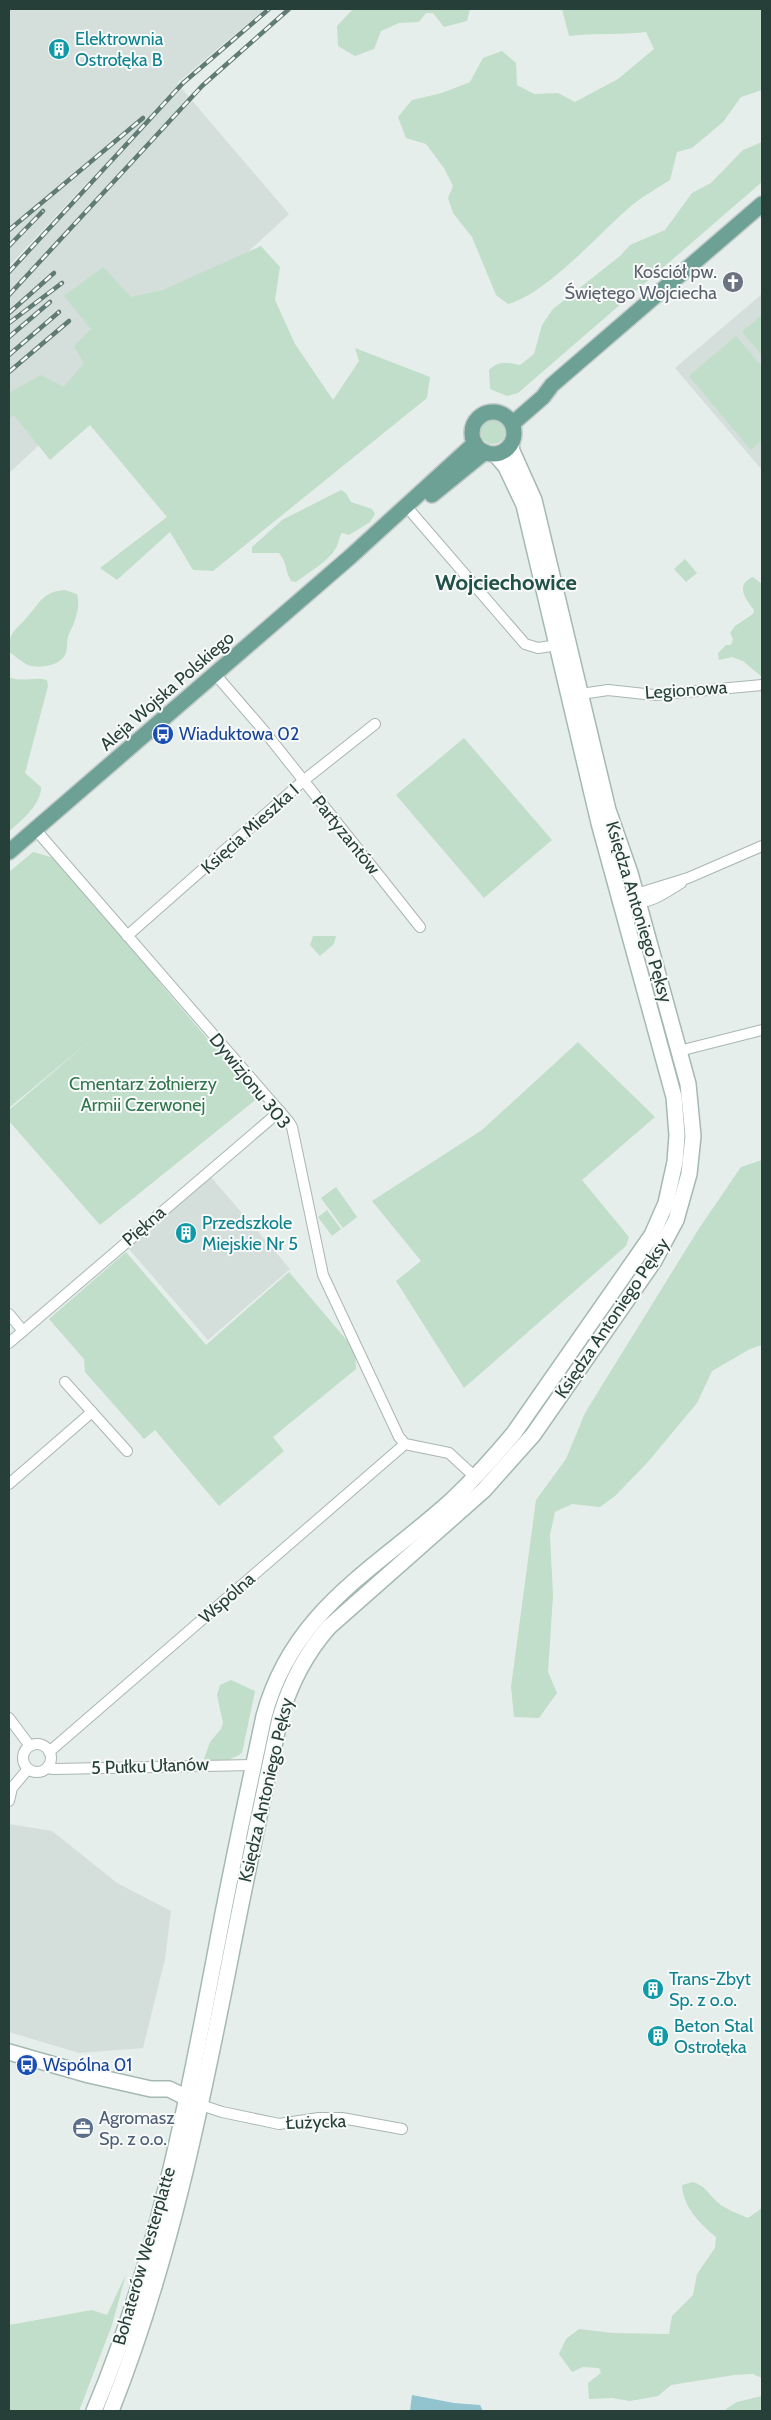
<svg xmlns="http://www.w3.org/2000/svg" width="771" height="2420" viewBox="0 0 771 2420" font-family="Cabin,sans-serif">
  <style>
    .built { fill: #d4deda }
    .green { fill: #c0dec9 }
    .water { fill: #92c4d0 }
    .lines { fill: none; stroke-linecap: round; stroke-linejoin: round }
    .street-casing { stroke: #a9b6b2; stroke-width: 12 }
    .secondary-casing { stroke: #a5b9b3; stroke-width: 18 }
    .primary-casing { stroke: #c2cac8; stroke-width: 18 }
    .street { stroke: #fff; stroke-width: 10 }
    .secondary { stroke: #fff; stroke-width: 15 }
    .primary { stroke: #6da195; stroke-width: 15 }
    .rail-casing { stroke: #607b74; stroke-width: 4.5 }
    .rail { stroke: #f7faf9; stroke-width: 2.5; stroke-dasharray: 8; stroke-linecap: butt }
    .labels { text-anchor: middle; stroke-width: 4; stroke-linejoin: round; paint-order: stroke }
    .culture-label { font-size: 18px; fill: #0d838f; stroke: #f7faf9; text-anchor: start }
    .worship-label { font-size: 18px; fill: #5b616d; stroke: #f7faf9; text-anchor: end }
    .street-label { font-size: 18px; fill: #264039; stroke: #f7faf9 }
    .transit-label { font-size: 18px; fill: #164399; stroke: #f7faf9; text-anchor: start }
    .park-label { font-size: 18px; fill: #31754d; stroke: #f7faf9 }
    .service-label { font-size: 18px; fill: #4e5e75; stroke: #f7faf9; text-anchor: start }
    .district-label { font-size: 22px; font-weight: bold; fill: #225147; stroke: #f7faf9 }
  </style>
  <rect width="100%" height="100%" fill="#e6eeeb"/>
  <g class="built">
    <polygon points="9,9 265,9 177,83 289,214 9,473 9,270 100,169 9,266"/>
    <polygon points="762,294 762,470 675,368"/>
    <polygon points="211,1177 290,1269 208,1340 128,1248"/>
    <polygon points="9,1824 52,1831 117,1883 171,1911 165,1959 143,2048 79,2053 9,2032"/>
  </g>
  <g class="green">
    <polygon points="353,9 470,9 467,21 444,27 433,13 426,13 419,22 399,23 381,31 374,49 355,56 338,46 337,26"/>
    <path d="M 562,9 L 762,9 L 762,90 L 741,97 L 723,122 L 692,148 L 677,152 L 670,180 C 658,188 643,196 631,206 C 599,233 548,293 508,304 L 496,295 L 472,237 L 453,213 L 448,198 L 453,186 L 444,168 L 426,144 L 406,138 L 398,117 L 412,100 L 442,93 L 470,82 L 483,58 L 502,51 L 516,63 L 517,85 L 534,94 L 558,93 L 575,102 L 618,79 L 654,49 L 646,32 C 620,35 595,33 569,36 Z"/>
    <path d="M 762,142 L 762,182 L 518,393 L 507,396 L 490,389 L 489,370 C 498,360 509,363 520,365 L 534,354 L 542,325 L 553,309 L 620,256 L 630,245 L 665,230 L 692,193 L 711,183 L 743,150 Z"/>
    <polygon points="261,246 280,267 275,300 295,344 333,400 359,361 355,348 430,377 427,398 213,571 193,570 170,532 117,580 100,568 167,517 90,425 50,460 14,415 9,418 9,393 41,375 64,387 84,363 74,346 91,329 64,296 103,267 131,297 163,290"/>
    <polygon points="762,315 762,355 742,332"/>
    <polygon points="736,336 762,367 762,440 751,450 689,376"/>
    <circle cx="493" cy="432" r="12"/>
    <path d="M 341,490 L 346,493 L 351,502 L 372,509 L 375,514 L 370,522 L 349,535 L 342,533 C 338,538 339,543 336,548 C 328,562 309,572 296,582 L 291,581 C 285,571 287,562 279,553 L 252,553 L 252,547 L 282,520 Z"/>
    <polygon points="685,559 697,573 686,582 674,569"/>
    <path d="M 753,577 L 762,584 L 762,677 L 743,661 L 732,657 L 719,660 L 718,653 L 726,645 L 731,645 L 733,639 L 730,633 L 735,626 L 753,614 L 754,610 C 745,598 735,585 753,577 Z"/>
    <path d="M 65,590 L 77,594 C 81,606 75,622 69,634 C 66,641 68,647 66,653 C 61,666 40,669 28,665 C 22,662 15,656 9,652 C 9,630 15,632 28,616 C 41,601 43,592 65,590 Z"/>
    <path d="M 9,677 C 21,683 34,676 47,680 L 48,686 L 25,773 L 41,787 C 42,803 21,822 9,831 Z"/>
    <polygon points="464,738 552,840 484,898 396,795"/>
    <polygon points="33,852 54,858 161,980 159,982 258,1098 100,1225 9,1121 9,1110 93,1038 9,1108 9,872"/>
    <polygon points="313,936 336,936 334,944 320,956 310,945"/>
    <polygon points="578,1042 655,1117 582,1180 629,1237 626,1246 464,1388 396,1281 421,1261 372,1201 482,1130"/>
    <polygon points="762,1160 762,1345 750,1349 712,1371 697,1403 647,1463 615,1496 600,1507 572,1504 555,1512 550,1535 553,1596 548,1672 557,1693 539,1718 514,1717 511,1687 536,1500 566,1459 585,1413 698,1230 741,1167"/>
    <polygon points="336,1187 357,1217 343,1228 321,1198"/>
    <polygon points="327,1210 341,1229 332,1236 318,1217"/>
    <polygon points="126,1252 206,1345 289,1272 355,1350 356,1369 273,1437 284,1451 219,1506 155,1430 144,1439 85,1372 84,1359 49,1319"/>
    <path d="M 231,1680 L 255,1691 L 242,1753 C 231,1760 217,1765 204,1759 L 210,1742 L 221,1729 L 223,1723 L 217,1695 L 220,1685 Z"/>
    <path d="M 693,2182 C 705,2186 707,2192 715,2200 C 724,2209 737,2213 748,2218 L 762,2208 L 762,2378 L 753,2374 L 734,2375 L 671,2385 L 658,2396 L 630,2401 L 612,2398 L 589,2399 L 588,2383 L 601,2373 L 599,2368 L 583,2367 L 572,2372 L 559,2354 L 566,2339 L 579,2329 L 613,2333 L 669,2334 L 672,2316 L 693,2295 L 697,2274 L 715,2248 L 716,2237 C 700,2224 683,2207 682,2185 Z"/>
    <polygon points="126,2274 112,2325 79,2411 9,2411 9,2325 92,2310 107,2315"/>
    <polygon points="762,2396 762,2411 727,2411 726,2409 737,2402"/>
  </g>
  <polygon class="water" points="412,2395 454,2403 480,2405 483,2411 410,2411"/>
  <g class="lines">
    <g class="street-casing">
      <g id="street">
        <polyline points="412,513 525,644 538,648 558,645"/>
        <polyline points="215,674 265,732 420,927"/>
        <polyline points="581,694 608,690 654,695 762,685"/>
        <polyline points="35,829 289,1122 292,1127 323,1275 399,1437 405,1444 449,1453 475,1477"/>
        <polyline points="630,896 688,878 762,846"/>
        <path d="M 633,902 C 649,905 668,891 681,883"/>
        <polyline points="127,936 303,781 375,724"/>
        <polyline points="679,1051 762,1030"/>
        <polyline points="9,1314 23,1331"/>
        <polyline points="9,1343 280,1111"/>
        <polyline points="65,1382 127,1451"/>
        <polyline points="9,1484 92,1412"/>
        <polyline points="9,1718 30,1746"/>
        <circle cx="37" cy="1758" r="14"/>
        <polyline points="49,1752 405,1444"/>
        <polyline points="47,1768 54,1769 253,1765"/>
        <polyline points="9,1801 12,1788 28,1769"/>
        <polyline points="201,2105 222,2112 279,2124 319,2118 342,2118 402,2129"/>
      </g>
    </g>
    <g class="secondary-casing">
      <g id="secondary">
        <polyline points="9,2052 89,2075 151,2089 169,2089 195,2102"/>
        <path d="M 94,2411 C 157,2262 187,2103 217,1945 C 231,1869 248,1792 264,1716 C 293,1609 376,1569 452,1500 C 474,1479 494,1457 514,1433 L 652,1235 L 666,1203 L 675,1162 L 677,1135 L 674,1097 L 599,823 L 524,505 L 506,467 L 495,454"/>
        <path d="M 111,2411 C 168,2267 198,2122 228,1970 C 244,1886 262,1802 280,1718 C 290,1684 305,1654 329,1627 L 484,1490 L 533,1435 L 654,1261 L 676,1220 L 689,1174 L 693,1136 L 688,1084 L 630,873 L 608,810 L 534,500 L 512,451 L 511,444"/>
      </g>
    </g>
    <g class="primary-casing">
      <g id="primary">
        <circle cx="493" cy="433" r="21"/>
        <polyline points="512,424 543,397 552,385 762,204"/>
        <polyline points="432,495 485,452"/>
        <polyline points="9,852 350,557 475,443"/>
      </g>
    </g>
    <use href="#street" class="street"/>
    <use href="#secondary" class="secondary"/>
    <use href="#primary" class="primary"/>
    <g class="rail-casing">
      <g id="rail">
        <polyline points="9,230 143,118"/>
        <polyline points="9,246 43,211"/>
        <polyline points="9,272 183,83 269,9"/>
        <polyline points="9,295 202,86 289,9"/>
        <polyline points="9,313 54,273"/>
        <polyline points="9,323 62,283"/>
        <polyline points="9,337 50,302"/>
        <polyline points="9,355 59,312"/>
        <polyline points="9,372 69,321"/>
      </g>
    </g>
    <use href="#rail" class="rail"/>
  </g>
  <defs>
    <g id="building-disc" transform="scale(1.125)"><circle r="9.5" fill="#0f9aa8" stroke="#f7faf9"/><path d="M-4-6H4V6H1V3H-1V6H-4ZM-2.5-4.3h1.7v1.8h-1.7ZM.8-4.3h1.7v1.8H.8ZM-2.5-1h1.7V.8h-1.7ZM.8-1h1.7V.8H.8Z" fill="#fff"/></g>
    <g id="church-disc" transform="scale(1.125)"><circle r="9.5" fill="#6b7280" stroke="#f7faf9"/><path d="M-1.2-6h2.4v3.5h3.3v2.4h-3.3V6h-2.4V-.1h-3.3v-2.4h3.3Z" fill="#fff"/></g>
    <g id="bus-disc" transform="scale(1.125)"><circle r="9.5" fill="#1a4fb4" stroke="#f7faf9"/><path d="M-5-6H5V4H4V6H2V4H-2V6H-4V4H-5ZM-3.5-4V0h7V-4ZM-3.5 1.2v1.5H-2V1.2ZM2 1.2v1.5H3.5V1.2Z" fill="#fff"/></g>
    <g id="office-disc" transform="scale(1.125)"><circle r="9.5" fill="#5c6f8a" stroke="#f7faf9"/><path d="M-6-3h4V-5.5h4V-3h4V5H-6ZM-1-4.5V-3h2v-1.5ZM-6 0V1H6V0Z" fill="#fff"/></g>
  </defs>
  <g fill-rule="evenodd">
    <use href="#building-disc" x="59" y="49"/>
    <use href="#church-disc" x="733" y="282"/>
    <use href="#bus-disc" x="163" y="734"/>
    <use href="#building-disc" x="186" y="1233"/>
    <use href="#building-disc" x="653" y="1989"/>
    <use href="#building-disc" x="658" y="2036"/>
    <use href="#bus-disc" x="27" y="2065"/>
    <use href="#office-disc" x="83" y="2128"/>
  </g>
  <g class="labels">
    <g class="culture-label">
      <text x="75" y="45">Elektrownia<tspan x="75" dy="21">Ostrołęka B</tspan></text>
      <text x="202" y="1229">Przedszkole<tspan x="202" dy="21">Miejskie Nr 5</tspan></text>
      <text x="669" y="1985">Trans-Zbyt<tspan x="669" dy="21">Sp. z o.o.</tspan></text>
      <text x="674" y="2032">Beton Stal<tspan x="674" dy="21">Ostrołęka</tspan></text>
    </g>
    <g class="worship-label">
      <text x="717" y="278">Kościół pw.<tspan x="717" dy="21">Świętego Wojciecha</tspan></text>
    </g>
    <g class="street-label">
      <text transform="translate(686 690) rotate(-4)" y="6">Legionowa</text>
      <text transform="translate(167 691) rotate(-41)" y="6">Aleja Wojska Polskiego</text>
      <text transform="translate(250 829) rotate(-42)" y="6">Księcia Mieszka I</text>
      <text transform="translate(346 835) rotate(51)" y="6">Partyzantów</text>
      <text transform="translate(639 912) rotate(73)" y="6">Księdza Antoniego Pęksy</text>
      <text transform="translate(250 1081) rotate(51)" y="6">Dywizjonu 303</text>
      <text transform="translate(144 1226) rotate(-41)" y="6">Piękna</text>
      <text transform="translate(612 1318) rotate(-56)" y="6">Księdza Antoniego Pęksy</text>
      <text transform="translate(227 1598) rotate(-41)" y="6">Wspólna</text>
      <text transform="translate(150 1766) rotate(-2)" y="6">5 Pułku Ułanów</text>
      <text transform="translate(266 1790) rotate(-77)" y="6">Księdza Antoniego Pęksy</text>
      <text transform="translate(316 2122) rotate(-2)" y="6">Łużycka</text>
      <text transform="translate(144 2256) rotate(-74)" y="6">Bohaterów Westerplatte</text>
    </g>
    <g class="transit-label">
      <text x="179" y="740">Wiaduktowa 02</text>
      <text x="43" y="2071">Wspólna 01</text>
    </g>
    <g class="park-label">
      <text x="143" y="1090">Cmentarz żołnierzy<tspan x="143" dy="21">Armii Czerwonej</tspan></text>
    </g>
    <g class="service-label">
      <text x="99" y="2124">Agromasz<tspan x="99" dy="21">Sp. z o.o.</tspan></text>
    </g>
    <g class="district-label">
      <text x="506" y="590">Wojciechowice</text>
    </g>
  </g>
  <rect width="771" height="2420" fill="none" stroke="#264039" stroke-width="20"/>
</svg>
